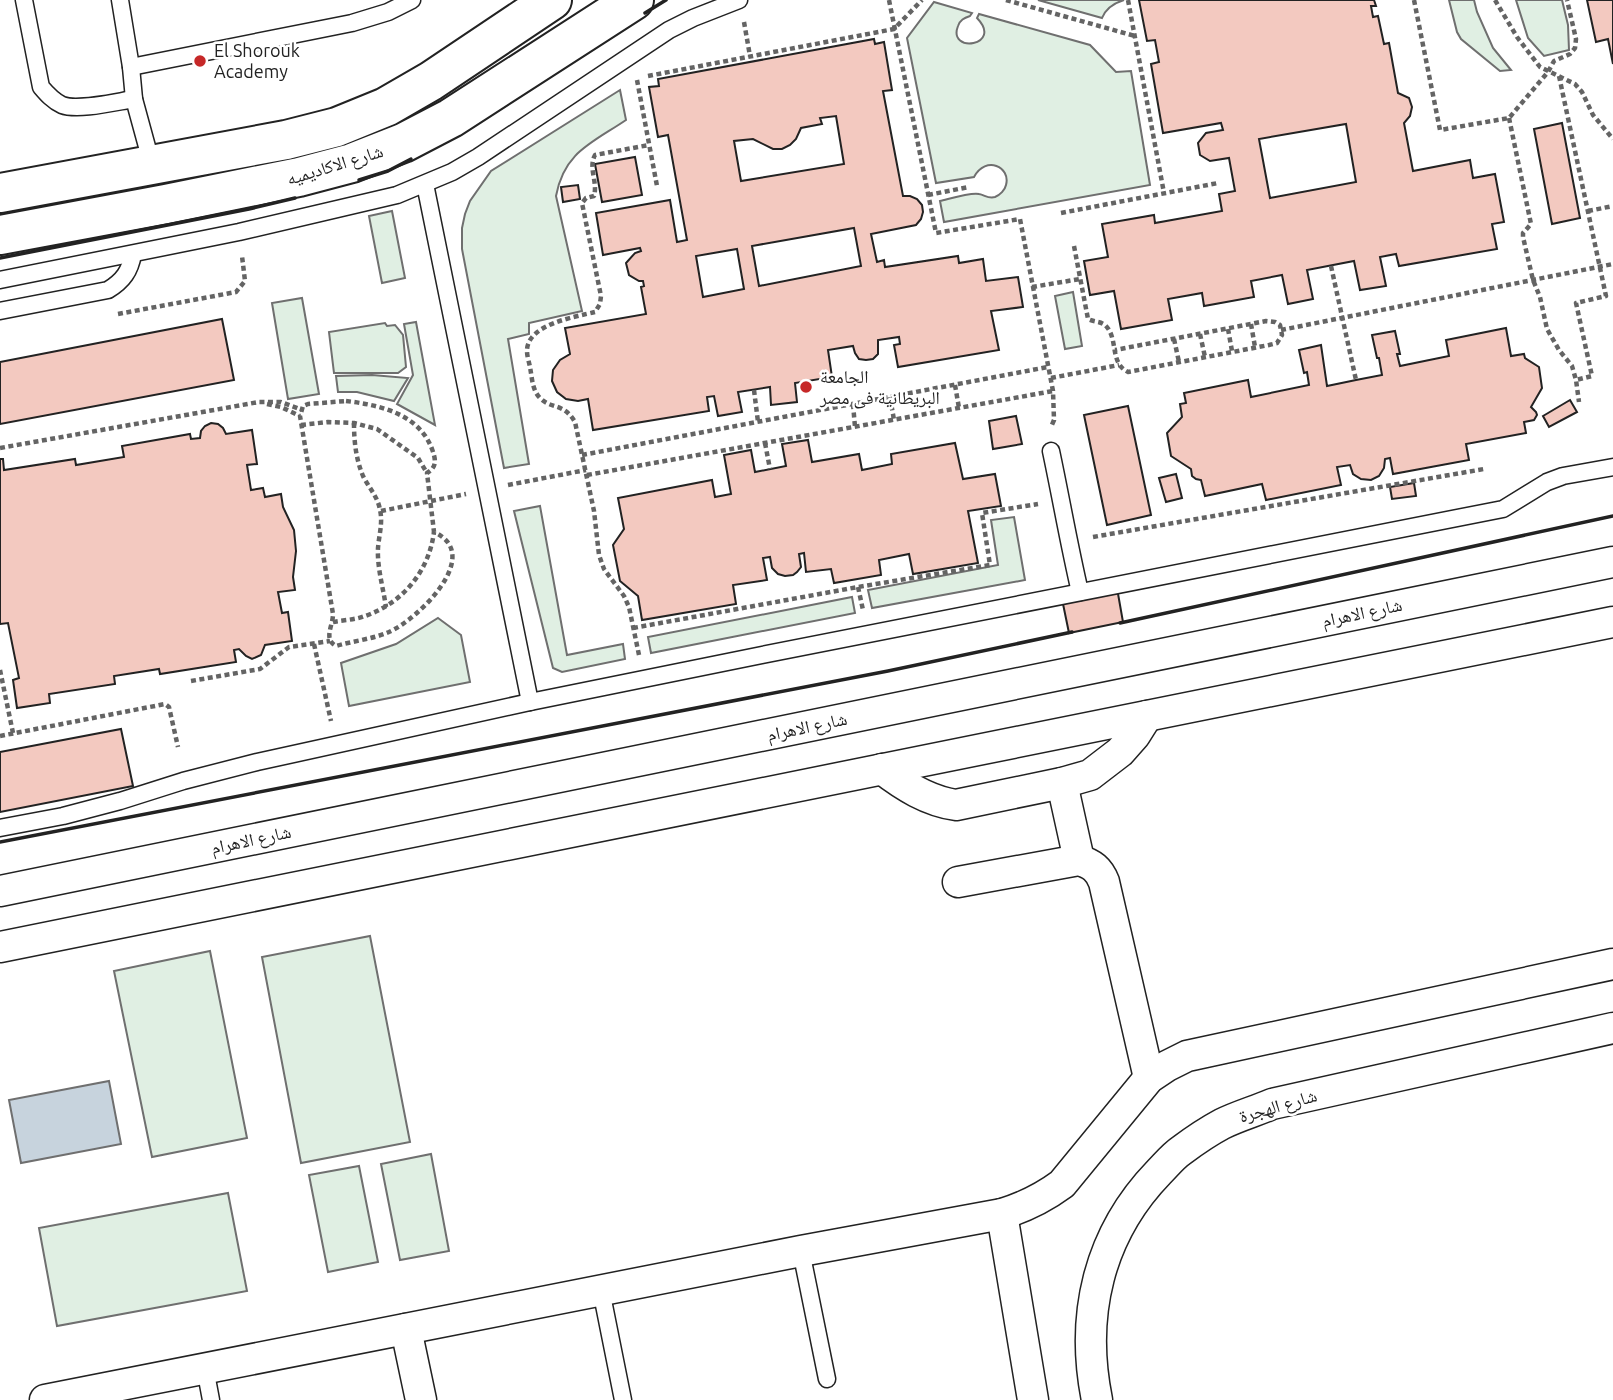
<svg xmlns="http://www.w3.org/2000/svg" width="1613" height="1400" viewBox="0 0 1613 1400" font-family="Ubuntu,'Noto Naskh Arabic',sans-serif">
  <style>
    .green { fill: #e0efe3; stroke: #6f6f6f; stroke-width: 2 }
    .water { fill: #c7d3dd; stroke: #6f6f6f; stroke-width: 2 }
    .building { fill: #f3c9c0; stroke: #222; stroke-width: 2; fill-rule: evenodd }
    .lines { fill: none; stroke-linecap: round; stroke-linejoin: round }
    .lane-casing { stroke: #222; stroke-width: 19 }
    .street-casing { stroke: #222; stroke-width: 33 }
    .secondary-casing { stroke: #222; stroke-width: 42 }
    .path { stroke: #646464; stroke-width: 4.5; stroke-dasharray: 5 3.5; stroke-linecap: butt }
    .lane { stroke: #fff; stroke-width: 16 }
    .street { stroke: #fff; stroke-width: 30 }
    .secondary { stroke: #fff; stroke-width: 38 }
    .wall { stroke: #222; stroke-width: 3.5 }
    .poi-dot { fill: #c62828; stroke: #fff; stroke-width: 2.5 }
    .labels { text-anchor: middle; stroke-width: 5; stroke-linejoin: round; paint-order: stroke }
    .poi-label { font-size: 18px; fill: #222; stroke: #fff; text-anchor: start }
    .street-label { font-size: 18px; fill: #222; stroke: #fff }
  </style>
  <rect width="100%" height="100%" fill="#fff"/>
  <g class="green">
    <path d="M 1038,0 L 1124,0 C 1114,3 1106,8 1102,18 Z"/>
    <polygon points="1449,0 1474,0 1477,12 1493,48 1511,70 1500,71 1461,39 1457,32"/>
    <polygon points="1516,0 1562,0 1568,25 1569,50 1544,56 1528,38"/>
    <path d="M 934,2 L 972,13 L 970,16 C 964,18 960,20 958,26 C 947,54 1004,46 977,18 L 979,14 L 1090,45 L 1116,72 L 1131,71 L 1150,185 L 944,222 L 940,201 C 949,199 971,192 979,194 C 985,195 988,199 995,197 C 1000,195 1005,190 1006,185 C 1011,167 986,155 974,177 L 936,183 L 907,38 Z"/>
    <path d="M 620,90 L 626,120 C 592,143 564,152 556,196 L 582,311 L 529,323 L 529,334 L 508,339 L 529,464 L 504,468 L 462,249 L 462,228 L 465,214 L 470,201 L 491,171 Z"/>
    <polygon points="392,211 405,278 382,283 369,216"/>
    <polygon points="1073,292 1082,346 1065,349 1055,296"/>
    <polygon points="302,298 319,394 288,399 272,303"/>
    <polygon points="416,322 435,425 397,404 413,375 404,324"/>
    <polygon points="385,323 387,326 395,325 403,335 406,367 398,373 334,373 329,332"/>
    <polygon points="372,375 408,378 394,401 357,392 338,392 336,376"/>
    <polygon points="540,506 567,655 623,644 625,659 562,672 553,668 514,511"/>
    <polygon points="1014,517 1025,580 872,608 868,590 998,565 991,520"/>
    <polygon points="852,597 855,613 651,653 648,637"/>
    <polygon points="438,618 461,635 470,682 349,706 341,663 396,644"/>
    <polygon points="370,936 410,1142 301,1163 262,957"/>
    <polygon points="210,951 247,1138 152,1157 114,971"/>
    <polygon points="431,1154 449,1251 400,1260 381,1164"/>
    <polygon points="359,1166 378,1262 328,1272 309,1175"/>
    <polygon points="228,1193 247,1291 57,1326 39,1228"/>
  </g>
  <polygon class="water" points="109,1081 121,1144 21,1163 9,1100"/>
  <g class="building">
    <path d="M 1139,0 L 1374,0 L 1376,6 L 1371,6 L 1373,17 L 1378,16 L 1384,44 L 1389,43 L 1398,93 L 1409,98 L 1412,107 L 1410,116 L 1404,123 L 1413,171 L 1470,160 L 1473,178 L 1495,174 L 1504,222 L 1492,224 L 1497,249 L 1399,266 L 1396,254 L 1380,257 L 1386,286 L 1360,290 L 1354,261 L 1307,270 L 1313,299 L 1288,304 L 1282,275 L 1251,281 L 1254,297 L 1204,306 L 1202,293 L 1168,299 L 1172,320 L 1121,329 L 1114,291 L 1090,295 L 1084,261 L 1108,257 L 1102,224 L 1154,215 L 1155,223 L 1222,211 L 1219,194 L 1235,191 L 1229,158 L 1210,161 L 1200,155 L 1198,143 L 1206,133 L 1223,130 L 1221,123 L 1163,133 L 1151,64 L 1159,62 L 1155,40 L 1147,41 ZM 1346,124 L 1356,182 L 1270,198 L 1259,139 Z"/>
    <polygon points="1587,0 1613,0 1613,64 1608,39 1596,42"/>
    <path d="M 874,39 L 875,44 L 884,42 L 892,90 L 883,91 L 903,196 L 910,196 L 917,199 L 922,205 L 923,212 L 921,219 L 916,225 L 871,234 L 877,262 L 884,260 L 885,267 L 958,256 L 959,263 L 983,259 L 986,281 L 1018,277 L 1023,307 L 991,311 L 999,350 L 898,367 L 894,345 L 900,344 L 899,337 L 878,340 L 878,354 L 873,359 L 866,360 L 859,359 L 855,353 L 853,346 L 828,350 L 832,377 L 795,383 L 797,402 L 771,405 L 770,387 L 738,392 L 742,412 L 718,416 L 714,396 L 707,397 L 709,411 L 593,430 L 588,399 L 578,401 L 566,399 L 557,392 L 552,381 L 553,370 L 560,360 L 570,354 L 565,328 L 646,314 L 641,287 L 644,286 L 643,281 L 639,281 L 629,275 L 626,263 L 635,253 L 641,251 L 640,248 L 603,255 L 596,213 L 670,200 L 677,242 L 687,240 L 668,135 L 658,137 L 649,87 L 659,86 L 658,79 ZM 836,116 L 844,164 L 741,181 L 734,141 L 753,139 L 773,149 L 782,149 L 790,145 L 796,139 L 801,128 L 822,124 L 820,118 ZM 854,228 L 861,266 L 759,286 L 752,246 ZM 737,249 L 744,289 L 703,297 L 696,256 Z"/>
    <polygon points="1562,123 1580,218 1552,224 1534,129"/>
    <polygon points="635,157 642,195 602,202 595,164"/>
    <polygon points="578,185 580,199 563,202 561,187"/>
    <polygon points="222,319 234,380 0,424 0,362"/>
    <polygon points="1506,328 1511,356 1524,354 1525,358 1539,367 1542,388 1531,407 1536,412 1537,415 1534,420 1524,422 1526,433 1466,444 1469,460 1393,474 1390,458 1385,459 1384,468 1379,476 1371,480 1361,479 1353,474 1350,465 1337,467 1341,485 1266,500 1262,484 1205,496 1201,480 1196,479 1192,476 1191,469 1171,456 1167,433 1182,417 1180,404 1186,403 1184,393 1248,380 1251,397 1309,385 1307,372 1304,373 1299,350 1321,345 1327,386 1356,380 1382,375 1379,358 1377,358 1372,335 1395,331 1400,354 1397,354 1400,366 1449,356 1446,340"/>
    <polygon points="1570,400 1577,412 1549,427 1543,416"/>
    <polygon points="1128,406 1151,515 1107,525 1084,415"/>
    <polygon points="1016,416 1022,444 993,449 989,421"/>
    <polygon points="211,423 218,424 223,428 226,434 252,430 257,464 247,465 251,490 263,488 265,497 281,494 283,507 294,530 296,551 293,577 295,590 278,592 282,613 288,612 292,641 265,645 261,655 252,659 246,656 239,649 234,650 236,662 160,674 159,669 114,676 115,684 49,694 50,703 17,708 13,680 19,678 8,623 0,624 0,459 3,459 4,470 75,459 76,465 124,457 122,446 190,434 191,439 200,438 201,431 205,426"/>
    <polygon points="808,440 812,462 859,454 862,470 892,464 891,454 955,443 963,479 995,474 1001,506 968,511 978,563 913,574 909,554 879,560 881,575 834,583 831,569 806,572 804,553 799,554 801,567 797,572 793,575 785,576 778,574 772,568 770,557 763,558 767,580 733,585 736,604 642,620 638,596 620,581 613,545 624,529 618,498 712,480 715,497 731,494 724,455 751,450 755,472 786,466 782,444"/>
    <polygon points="1176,474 1182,498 1166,502 1159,478"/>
    <polygon points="1414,483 1416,496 1392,499 1390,487"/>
    <polygon points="1117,588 1123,622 1069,633 1062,599"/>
    <polygon points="121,729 133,786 0,812 0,752"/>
  </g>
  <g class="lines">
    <g class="lane-casing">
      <g id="lane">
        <path d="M 24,0 L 41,87 C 47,94 53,101 62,105 C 78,111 115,102 134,99"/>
        <polyline points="120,0 131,67 134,99 152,165"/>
        <polyline points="131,67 352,23 388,12 412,0"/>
        <polyline points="425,184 530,702"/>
        <polyline points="0,280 239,232 397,195 452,172 478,157 669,30 693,18 739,0"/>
        <path d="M 0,311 L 108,290 C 123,281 130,271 133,254"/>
        <path d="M 1051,451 C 1061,498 1069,545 1080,592"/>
        <polyline points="0,828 63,816 120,801 183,781 257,762 530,702 762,655 1503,509 1547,482 1563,476 1613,467"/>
        <polyline points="801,1251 827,1379"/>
        <polyline points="601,1290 623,1400"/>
        <polyline points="205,1368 211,1400"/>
      </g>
    </g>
    <g class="street-casing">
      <g id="street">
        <path d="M 882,769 C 904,786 928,801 956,805 L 1062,783 L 1090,775 L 1120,752 L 1135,735 L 1147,716"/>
        <polyline points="1062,783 1079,860"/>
        <path d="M 958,882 L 1079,860 C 1092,864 1099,869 1104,882 L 1149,1078"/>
        <polyline points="0,891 1613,562"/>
        <polyline points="0,947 1613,622"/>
        <polyline points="1002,1214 1033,1400"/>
        <polyline points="406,1329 421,1400"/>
        <path d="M 45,1400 L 801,1251 L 1002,1214 C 1025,1207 1043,1198 1062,1184 L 1149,1078 L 1167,1066 L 1187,1056 L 1613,964"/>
        <path d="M 1097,1400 C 1080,1316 1098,1235 1159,1172 C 1166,1165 1173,1156 1182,1150 C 1194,1141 1209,1131 1222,1124 C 1238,1116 1256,1111 1272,1104 L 1613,1028"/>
      </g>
    </g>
    <g class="secondary-casing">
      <g id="secondary">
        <polyline points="0,193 286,140 337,127 386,107 431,81 552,0"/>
        <polyline points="0,235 166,204 299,177 352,163 403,143 451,118 634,0"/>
      </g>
    </g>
    <g class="path">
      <polyline points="889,0 936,233 1020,219 1053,391 1054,420 1051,427"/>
      <polyline points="1006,0 1135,36"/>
      <polyline points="1128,0 1164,193"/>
      <polyline points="1414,0 1440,130 1509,118 1548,72 1554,61 1570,54 1575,48 1576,39 1567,0"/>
      <polyline points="1495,0 1517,37 1540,67 1575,84 1582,92 1593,115 1613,139"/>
      <polyline points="744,22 750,56"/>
      <polyline points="648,76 894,29 922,0"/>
      <polyline points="1559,76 1606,296 1576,303 1592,376 1576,380"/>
      <polyline points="637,80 657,186"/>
      <polyline points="1509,118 1531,224 1523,233 1523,237 1533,280 1540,297 1547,329 1559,350 1572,366 1576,380 1579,402"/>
      <polyline points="928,195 969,187"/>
      <polyline points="1588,211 1613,206"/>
      <polyline points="1061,213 1218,183"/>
      <path d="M 1074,246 L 1088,319 C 1093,322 1100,321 1105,325 C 1119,338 1109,363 1128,372 L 1269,345 L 1277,343 L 1282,335 L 1280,325 L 1275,322 L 1266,321 L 1115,350"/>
      <polyline points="1331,266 1356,380"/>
      <polyline points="1032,287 1080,279"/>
      <polyline points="118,314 236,292 245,281 242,256"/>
      <polyline points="1251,324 1255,347"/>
      <polyline points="1228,329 1232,351"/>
      <polyline points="1281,330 1613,264"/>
      <polyline points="1200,334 1205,357"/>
      <polyline points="1174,339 1179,362"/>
      <polyline points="1051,378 1119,365"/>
      <polyline points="955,385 959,408"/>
      <polyline points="754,390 758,422"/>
      <polyline points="890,397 894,420"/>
      <path d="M 346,401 C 380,405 419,414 432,449 C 436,460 437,467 427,473 L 434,532 C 485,555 417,620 389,632 C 373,639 353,641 336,646 C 323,639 333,626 333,614 L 300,416 L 303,406 L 308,404 Z"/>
      <polyline points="267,404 281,407 300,416"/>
      <polyline points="853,404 855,427"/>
      <path d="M 354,423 C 354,442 356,459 363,476 C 369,488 378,497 380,510 C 383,523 379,535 378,548 C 377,567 383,587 386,607"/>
      <polyline points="301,425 328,422 354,423 377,429 418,458 427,473"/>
      <polyline points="765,443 770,469"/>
      <polyline points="0,448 259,402 281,402 302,410"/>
      <polyline points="582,455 1048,367"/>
      <polyline points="587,475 1053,391"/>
      <polyline points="508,485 586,470"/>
      <polyline points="381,511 466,494"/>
      <polyline points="1093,537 1484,469"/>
      <polyline points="858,587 863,610"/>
      <path d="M 333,622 C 343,620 355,620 365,616 C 403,603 429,571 434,532"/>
      <polyline points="633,628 858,587 990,565 982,513 1038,504"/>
      <polyline points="314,644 331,721"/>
      <path d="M 639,655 L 629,607 L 624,596 L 604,569 L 599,555 L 594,511 L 575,422 C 563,402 552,410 540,398 C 532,390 532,377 530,367 C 529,362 527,356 527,351 C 527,324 575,317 595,312 L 600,304 L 601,296 L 582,203 L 586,198 L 594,196 C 598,182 588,168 595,155 L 649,145"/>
      <polyline points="0,670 13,733"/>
      <polyline points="191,681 260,669 289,647 330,641"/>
      <polyline points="0,736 165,704 169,707 178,747"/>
    </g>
    <use href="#lane" class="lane"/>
    <use href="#street" class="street"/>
    <use href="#secondary" class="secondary"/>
    <g class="wall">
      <polyline points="645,13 666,0"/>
      <polyline points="359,180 388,171 411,159"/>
      <polyline points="0,258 249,209 295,198"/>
      <polyline points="1120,623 1613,516"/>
      <polyline points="0,842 888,671 1072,632"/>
    </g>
  </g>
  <g class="poi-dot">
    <circle cx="200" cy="61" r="7"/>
    <circle cx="806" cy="387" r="7"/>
  </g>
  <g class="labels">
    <g class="poi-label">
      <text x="214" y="57">El Shorouk<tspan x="214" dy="21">Academy</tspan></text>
      <text x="820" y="383">الجامعة<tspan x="820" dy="21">البريطانية فى مصر</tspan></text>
    </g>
    <g class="street-label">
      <text transform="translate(335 165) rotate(-17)" y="6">شارع الاكاديميه</text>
      <text transform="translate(1362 613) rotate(-12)" y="6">شارع الاهرام</text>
      <text transform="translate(807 727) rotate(-12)" y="6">شارع الاهرام</text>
      <text transform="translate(251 840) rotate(-12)" y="6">شارع الاهرام</text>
      <text transform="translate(1278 1106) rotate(-16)" y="6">شارع الهجرة</text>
    </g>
  </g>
</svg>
